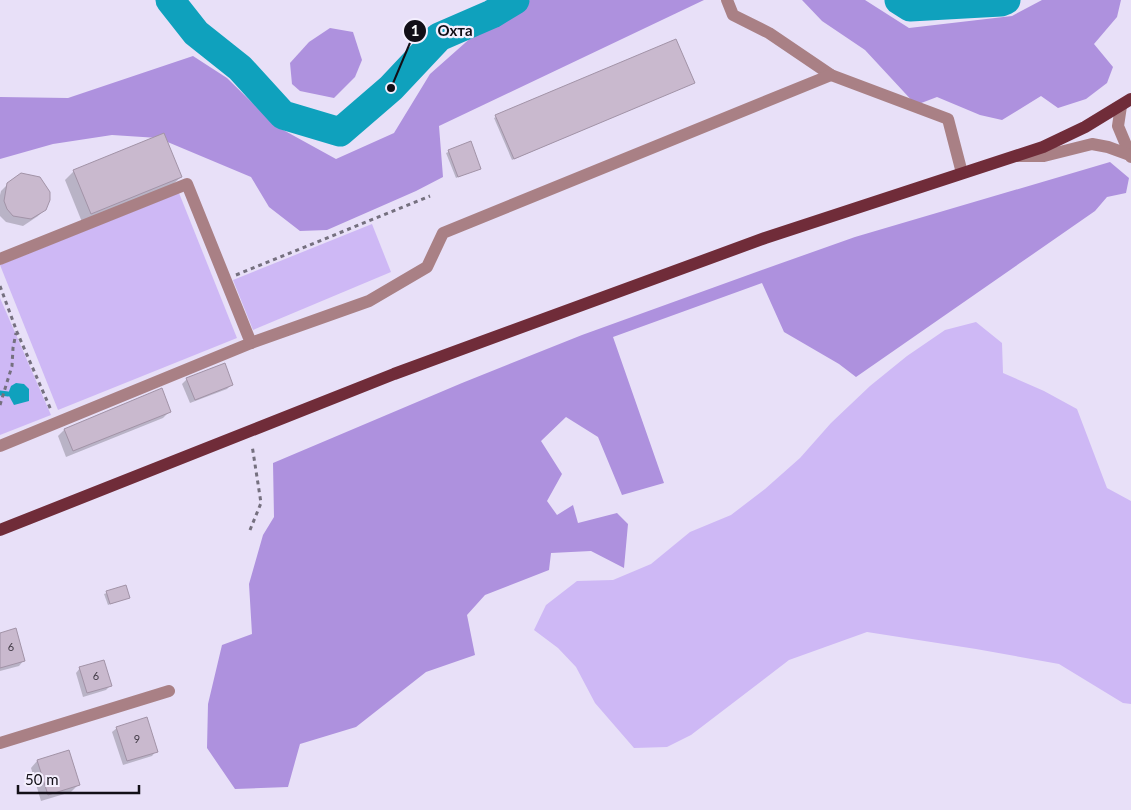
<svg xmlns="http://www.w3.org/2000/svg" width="1131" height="810" viewBox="0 0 1131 810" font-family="Lato,sans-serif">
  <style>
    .green { fill: #ceb8f5 }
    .forest { fill: #ae91de }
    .water { fill: #0fa1bd }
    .shadow { fill: #0003 }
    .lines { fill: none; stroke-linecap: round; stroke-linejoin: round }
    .stream { stroke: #0fa1bd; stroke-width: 5 }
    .river { stroke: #0fa1bd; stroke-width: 29 }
    .building { fill: #c9b9ce; stroke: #a293a7 }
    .path { stroke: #75707f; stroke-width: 3; stroke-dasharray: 4 4; stroke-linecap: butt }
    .minor { stroke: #a98085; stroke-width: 12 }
    .major { stroke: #702c39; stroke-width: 12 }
    .labels { text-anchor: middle; stroke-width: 4.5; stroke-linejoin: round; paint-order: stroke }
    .number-label { font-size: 11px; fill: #403a45 }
    .leader { fill: none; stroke: #120f17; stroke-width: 2 }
    .callout-dot { fill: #120f17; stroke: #f4effe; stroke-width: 2 }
    .mark-label { font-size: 15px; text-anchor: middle; font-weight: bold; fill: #fff }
    .callout-label { font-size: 15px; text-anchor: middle; font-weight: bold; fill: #120f17; stroke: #f4effe; stroke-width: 4.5; stroke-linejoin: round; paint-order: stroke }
  </style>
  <rect width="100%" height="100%" fill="#e8e0f8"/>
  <g class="green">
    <polygon points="179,193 237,338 58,410 0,265"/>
    <polygon points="372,224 391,272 253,330 233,280"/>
    <polygon points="0,298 51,415 0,435"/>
    <polygon points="976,322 1002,343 1003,373 1044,391 1077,409 1107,488 1131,501 1131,704 1123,703 1059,664 976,649 867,632 789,660 691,735 667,747 634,748 595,703 576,667 558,648 534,630 546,605 577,581 613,580 651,564 690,532 731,515 765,489 800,458 831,423 870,386 907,356 945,330"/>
  </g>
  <g class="forest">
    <polygon points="530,0 704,0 439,126 443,177 416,191 327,230 300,231 269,207 251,177 158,138 112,135 53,144 0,159 0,97 68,98 193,56 227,78 276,126 336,159 394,133 430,74 474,35"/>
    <polygon points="802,0 865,0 909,28 1012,16 1042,0 1121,0 1117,17 1094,44 1113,67 1107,83 1086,99 1058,108 1041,96 1002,120 980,115 937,97 916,105 865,50 822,21"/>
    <polygon points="330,28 353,32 362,60 355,77 334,98 300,91 292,84 290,63 309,42"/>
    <polygon points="1110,162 1129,178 1126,193 1107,197 1095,211 856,377 839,364 784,332 762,283 613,337 664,483 622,495 598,437 566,417 541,441 562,474 547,501 557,515 573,505 578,523 617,513 628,524 624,568 591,551 551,553 549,570 485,595 467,615 475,655 426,672 356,727 300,744 288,787 235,789 207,748 208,704 222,645 252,634 249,584 263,535 274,517 273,463 462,383 582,335 776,265 855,237"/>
  </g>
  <polygon class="water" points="16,383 24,384 29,389 29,401 14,405 8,394 11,386"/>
  <g class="shadow">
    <polygon points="693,83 512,160 494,118 496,117"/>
    <polygon points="470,143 480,168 456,178 446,153"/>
    <polygon points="74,171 181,177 171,186 82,222 65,180"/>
    <polygon points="8,184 45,209 38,216 23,226 6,222 0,216 0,195 1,191"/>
    <polygon points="187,379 232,384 227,389 190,403 182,384"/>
    <polygon points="170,411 163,418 66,457 58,436 64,430"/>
    <polygon points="125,587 128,598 108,605 104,594"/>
    <polygon points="0,634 24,660 19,666 0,671"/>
    <polygon points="80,668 111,685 106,690 83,697 76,673"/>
    <polygon points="117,728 156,751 152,756 123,765 112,732"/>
    <polygon points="37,761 78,785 71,792 41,801 31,768"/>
  </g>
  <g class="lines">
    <polyline class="stream" points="0,393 8,394"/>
    <g class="river">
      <polyline points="170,0 196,33 240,68 283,115 340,132 391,88 439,37 492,14 515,0"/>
      <polyline points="899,0 910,7 1001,2 1006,0"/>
    </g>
  </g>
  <g class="building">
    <polygon points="676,39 695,83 514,159 495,115"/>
    <polygon points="164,133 182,177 91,214 73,170"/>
    <polygon points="471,141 481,169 458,177 448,150"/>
    <polygon points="21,173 40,177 50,192 50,200 46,210 31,219 13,216 7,209 4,201 7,183"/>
    <polygon points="225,363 233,385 195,400 186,378"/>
    <polygon points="162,388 171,412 73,451 64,429"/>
    <polygon points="126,585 130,598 110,604 106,591"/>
    <polygon points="16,628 25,661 0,668 0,633"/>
    <polygon points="104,660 112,686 87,693 79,667"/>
    <polygon points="147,717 158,752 127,761 116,727"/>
    <polygon points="69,750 80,785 48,795 37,760"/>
  </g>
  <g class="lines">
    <g class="path">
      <polyline points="236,275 430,196"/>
      <polyline points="0,286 17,332 51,410"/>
      <polyline points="0,405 12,366 13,348 16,333"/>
      <polyline points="250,530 261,503 252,445"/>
    </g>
    <g class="minor">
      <polyline points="727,0 733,15 769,33 831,75 948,119 962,173"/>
      <polyline points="1121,106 1118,126 1131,157"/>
      <polyline points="1018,156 1044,156 1092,144 1108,147 1130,155"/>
      <polyline points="0,259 187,184 251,343 0,446"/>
      <polyline points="251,343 369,301 427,267 443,233 831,75"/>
      <polyline points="0,743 169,691"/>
    </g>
    <polyline class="major" points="0,530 394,374 765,238 1043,147 1085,127 1131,99"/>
  </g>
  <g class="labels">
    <g class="number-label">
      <text x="11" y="651">6</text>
      <text x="96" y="680">6</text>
      <text x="137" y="743">9</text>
    </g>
  </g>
  <path class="leader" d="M391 88L415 31"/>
  <g class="callout-dot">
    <circle cx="391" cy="88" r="5"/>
    <circle cx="415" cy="31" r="12"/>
  </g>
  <g class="mark-label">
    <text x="415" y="36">1</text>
  </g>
  <g class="callout-label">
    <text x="455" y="36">Охта</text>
  </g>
  <path d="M18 785v8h121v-8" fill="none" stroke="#120f17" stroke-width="2.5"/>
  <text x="25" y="785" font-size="15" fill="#120f17" stroke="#f4effe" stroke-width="4" paint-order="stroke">50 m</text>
</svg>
